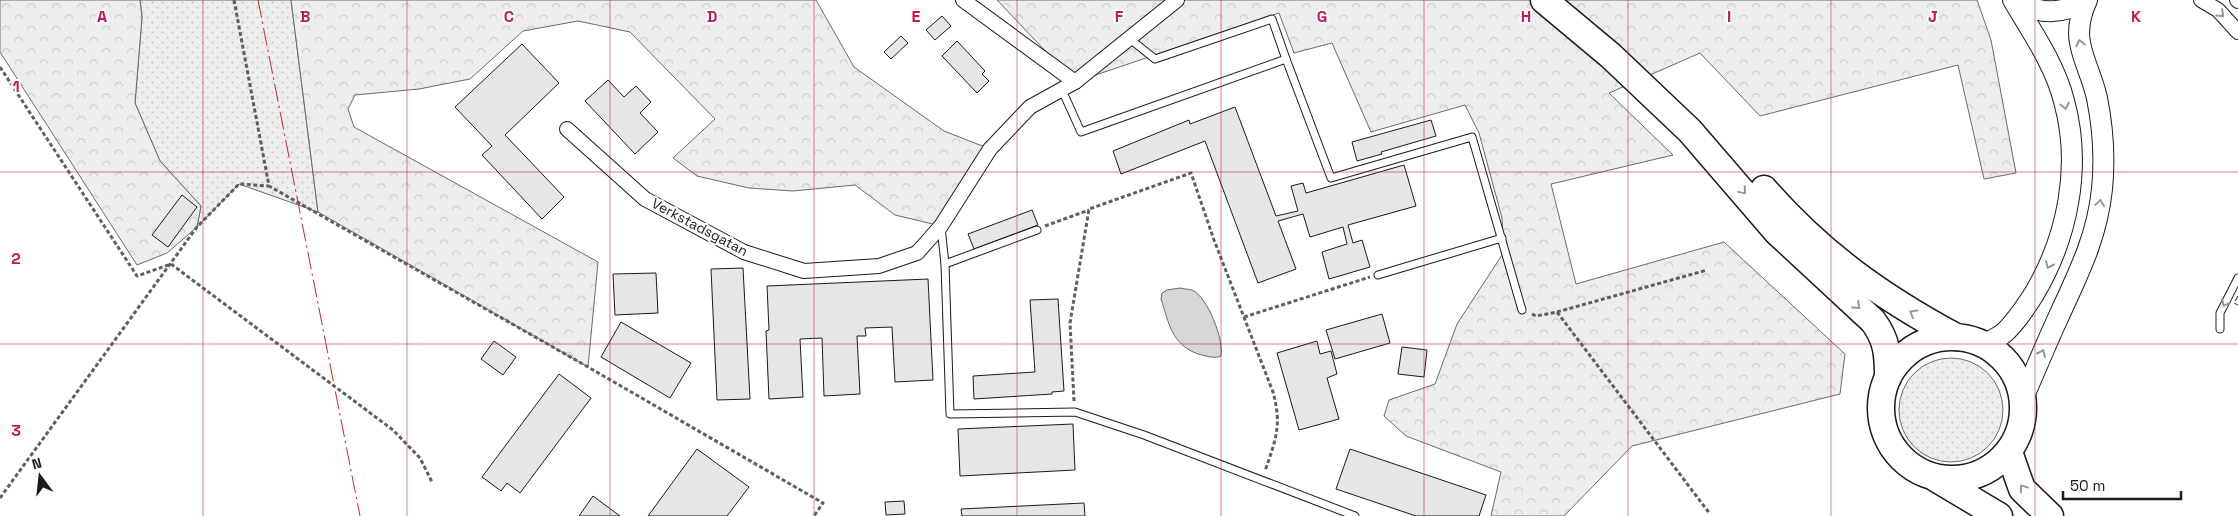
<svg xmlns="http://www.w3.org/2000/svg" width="2238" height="516" viewBox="0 0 2238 516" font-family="'Space Grotesk',sans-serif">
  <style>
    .grass { fill: url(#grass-dots); stroke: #6a6a6a }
    .forest { fill: url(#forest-crowns); stroke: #6a6a6a }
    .water { fill: #d7d7d7; stroke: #6a6a6a }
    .building { fill: #e6e6e6; stroke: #1a1a1a }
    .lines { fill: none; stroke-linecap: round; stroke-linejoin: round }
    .lane-casing { stroke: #1a1a1a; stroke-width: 9 }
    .street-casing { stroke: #1a1a1a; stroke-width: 16 }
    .secondary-casing { stroke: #1a1a1a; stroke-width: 22 }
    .highway-casing { stroke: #1a1a1a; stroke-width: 29 }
    .path { stroke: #5f5f5f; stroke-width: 3; stroke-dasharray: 4 2.5; stroke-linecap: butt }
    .lane { stroke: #fff; stroke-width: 7 }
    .street { stroke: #fff; stroke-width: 14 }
    .secondary { stroke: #fff; stroke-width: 20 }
    .highway { stroke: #fff; stroke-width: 26 }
    .fence { stroke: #1a1a1a; stroke-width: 1; stroke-dasharray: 6 2.5; stroke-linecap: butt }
    .power { stroke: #c62828; stroke-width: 1; stroke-dasharray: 18 4 2.5 4; stroke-linecap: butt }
    .oneway { stroke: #989898 }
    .grid { fill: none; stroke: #c2185b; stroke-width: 1; stroke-opacity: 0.55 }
    .labels { text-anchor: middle; stroke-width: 4; stroke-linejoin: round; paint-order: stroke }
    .street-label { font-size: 14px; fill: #1a1a1a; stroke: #fff }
    .grid-label { font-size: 16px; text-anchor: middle; font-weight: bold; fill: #c2185b; stroke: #fff; stroke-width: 4; stroke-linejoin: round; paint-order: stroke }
  </style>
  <defs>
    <pattern id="grass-dots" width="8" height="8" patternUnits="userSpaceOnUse" patternTransform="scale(1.25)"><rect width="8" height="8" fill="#ededed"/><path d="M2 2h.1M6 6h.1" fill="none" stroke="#cbcbcb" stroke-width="1.8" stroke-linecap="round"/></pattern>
    <pattern id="forest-crowns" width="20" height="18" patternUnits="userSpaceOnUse" patternTransform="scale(1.25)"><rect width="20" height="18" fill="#ededed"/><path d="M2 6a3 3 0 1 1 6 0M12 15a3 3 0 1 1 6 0" fill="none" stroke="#cbcbcb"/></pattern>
  </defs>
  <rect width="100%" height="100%" fill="#fff"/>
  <g class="grass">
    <polygon points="140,0 291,0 318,212 239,184 197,227 201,206 160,161 135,103 142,17"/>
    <circle cx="1951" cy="410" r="52"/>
  </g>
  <g class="forest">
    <polygon points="0,0 140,0 142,17 135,103 160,161 201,206 197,227 167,253 137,265 0,52"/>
    <polygon points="291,0 816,0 854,67 944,131 990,149 941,226 895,215 855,185 793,191 749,188 697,176 673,158 715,119 630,32 578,21 523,31 470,79 419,89 355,95 348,109 354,127 598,262 588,367 318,212"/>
    <polygon points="997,0 1977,0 1991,40 2016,173 1984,179 1958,65 1760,116 1700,53 1609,93 1673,155 1551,184 1576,284 1724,242 1845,354 1840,394 1632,446 1564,516 1491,516 1501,472 1406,436 1384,416 1389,400 1435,384 1457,324 1504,252 1502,218 1479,133 1465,105 1371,132 1332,43 1294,53 1279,13 1075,82"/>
  </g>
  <path class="water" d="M 1180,288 C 1183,289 1189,289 1192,290 C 1208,297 1224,340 1221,356 C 1214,359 1206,356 1198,354 C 1171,344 1169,323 1161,299 L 1162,293 L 1167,290 Z"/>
  <g class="building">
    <polygon points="942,16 951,26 935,40 926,30"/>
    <polygon points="901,36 908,43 891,59 884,52"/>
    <polygon points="957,41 985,71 982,74 989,81 977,93 942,56"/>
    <polygon points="522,44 559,83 505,135 564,197 542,219 482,155 492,146 455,107"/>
    <polygon points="608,80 624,97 636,86 651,102 640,113 658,132 635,154 585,101"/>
    <polygon points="1235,107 1276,216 1298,211 1291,186 1303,183 1306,193 1404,165 1416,206 1348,225 1353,243 1362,240 1370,267 1329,279 1322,252 1347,244 1343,227 1310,237 1303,214 1278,221 1296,269 1258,283 1205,141 1121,174 1113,151 1189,120 1190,124"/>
    <polygon points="1431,120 1436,136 1381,152 1382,154 1357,161 1352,142"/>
    <polygon points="182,195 197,207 168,247 152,235"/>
    <polygon points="1032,210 1038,225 974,249 968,234"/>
    <polygon points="743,268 750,399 717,400 711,269"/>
    <polygon points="656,273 658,313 615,315 613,274"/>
    <polygon points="928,279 933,380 895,382 892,327 865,328 866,336 857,336 860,394 824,396 822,338 800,339 803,397 769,399 766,331 769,330 767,286"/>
    <polygon points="1058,299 1064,391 1052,392 1052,394 974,399 973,376 1035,372 1030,300"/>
    <polygon points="1382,314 1390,343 1335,359 1326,330"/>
    <polygon points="621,322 691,363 670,398 601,357"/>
    <polygon points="494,341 516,357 503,375 481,359"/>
    <polygon points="1317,341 1320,354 1331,351 1337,374 1327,378 1339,419 1299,430 1277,353"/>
    <polygon points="1402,347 1427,350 1424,377 1398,374"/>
    <polygon points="559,374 591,398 520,493 507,483 501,491 482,477"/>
    <polygon points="1073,424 1075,470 960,476 958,429"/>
    <polygon points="697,449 749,487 727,516 648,516"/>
    <polygon points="1350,449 1486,495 1479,516 1416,516 1336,489"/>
    <polygon points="593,496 620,516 579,516"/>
    <polygon points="904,501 905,514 886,515 885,502"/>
    <polygon points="1084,503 1085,516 962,516 961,509"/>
  </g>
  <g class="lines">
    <g class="lane-casing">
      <g id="lane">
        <polyline points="1286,59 1331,178 1472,137 1522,310"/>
        <polyline points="1062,90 1081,132 1286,59 1272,19 1155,59 1130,39"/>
        <polyline points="941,227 945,264 950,414 1075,412 1144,435 1355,516"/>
        <polyline points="945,264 1037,230"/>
        <polyline points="1378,275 1502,238"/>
        <polyline points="2220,329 2220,313 2238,278"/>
      </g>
    </g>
    <g class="street-casing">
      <g id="street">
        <polyline points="963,0 1075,82"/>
        <polyline points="2201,0 2218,10 2238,32"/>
        <polyline points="2237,0 2238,1"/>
        <polyline points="567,129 645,199 744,252 804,271 879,266 917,253 941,226 990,149 1030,107 1075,82 1177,0"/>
      </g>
    </g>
    <g class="secondary-casing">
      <g id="secondary">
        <path d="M 2016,0 C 2038,15 2063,15 2085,0"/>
        <path d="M 1984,344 C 1990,341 1998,338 2004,333 C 2016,322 2025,308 2034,294 C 2068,237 2082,166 2064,101 C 2055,65 2032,32 2013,0"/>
        <path d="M 2023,398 C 2035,371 2046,344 2058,318 C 2078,274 2097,238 2102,189 C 2105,159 2103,128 2097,98 C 2088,59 2068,42 2087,0"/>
      </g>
    </g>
    <g class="highway-casing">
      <g id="highway">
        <path d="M 1544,0 L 1611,56 L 1690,131 L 1777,232 L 1873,321 C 1887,340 1888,354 1888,377"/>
        <path d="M 1764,189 C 1821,254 1880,296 1956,337"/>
        <circle cx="1952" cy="408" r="71"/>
        <polyline points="2009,452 2022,489 2050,516"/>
        <polyline points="1937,479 1999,516"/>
      </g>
    </g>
    <g class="path">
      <polyline points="234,0 269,186 588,367 823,503 814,516"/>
      <polyline points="0,67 137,276 171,264 393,430 420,458 432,482"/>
      <polyline points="1045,226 1089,210"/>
      <polyline points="1557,312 1707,270"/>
      <polyline points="1532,314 1536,316 1557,312 1710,514"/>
      <polyline points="1244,317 1370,277"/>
      <path d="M 1074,401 L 1070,323 L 1089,209 L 1191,173 L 1214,240 L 1273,392 C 1282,425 1276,439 1265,471"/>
      <polyline points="0,498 197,227 239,184 269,186"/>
    </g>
    <use href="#lane" class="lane"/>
    <use href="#street" class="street"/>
    <use href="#secondary" class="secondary"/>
    <use href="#highway" class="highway"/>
    <polyline class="fence" points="2238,296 2234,303 2238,305"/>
    <polyline class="power" points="258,0 360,516"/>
  </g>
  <defs><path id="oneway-chevron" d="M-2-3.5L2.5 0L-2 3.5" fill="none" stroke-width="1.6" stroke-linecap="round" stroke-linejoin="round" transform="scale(1.25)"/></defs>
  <g class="oneway">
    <use href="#oneway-chevron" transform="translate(2221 14) rotate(42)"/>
    <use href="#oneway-chevron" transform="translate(2080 43) rotate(-102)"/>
    <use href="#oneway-chevron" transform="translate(2065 106) rotate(77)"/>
    <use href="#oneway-chevron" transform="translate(1743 191) rotate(50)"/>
    <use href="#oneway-chevron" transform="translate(2100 203) rotate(-82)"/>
    <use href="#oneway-chevron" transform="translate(2049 265) rotate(114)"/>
    <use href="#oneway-chevron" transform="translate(2225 303) rotate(116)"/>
    <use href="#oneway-chevron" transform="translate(1857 306) rotate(42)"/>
    <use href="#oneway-chevron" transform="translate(1913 313) rotate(-149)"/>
    <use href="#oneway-chevron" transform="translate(2042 353) rotate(-66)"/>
    <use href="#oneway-chevron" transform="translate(2023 488) rotate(-124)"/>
  </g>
  <path class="grid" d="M 203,0 L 203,516M 407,0 L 407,516M 610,0 L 610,516M 814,0 L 814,516M 1017,0 L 1017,516M 1221,0 L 1221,516M 1424,0 L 1424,516M 1628,0 L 1628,516M 1831,0 L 1831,516M 2035,0 L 2035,516M 0,172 L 2238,172M 0,344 L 2238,344"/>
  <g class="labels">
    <g class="street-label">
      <text transform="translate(700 227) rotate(28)" y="5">Verkstadsgatan</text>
    </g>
  </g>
  <g class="grid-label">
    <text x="102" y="22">A</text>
    <text x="305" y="22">B</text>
    <text x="509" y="22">C</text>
    <text x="712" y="22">D</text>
    <text x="916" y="22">E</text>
    <text x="1119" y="22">F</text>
    <text x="1322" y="22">G</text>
    <text x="1526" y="22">H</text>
    <text x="1729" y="22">I</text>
    <text x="1933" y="22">J</text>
    <text x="2136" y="22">K</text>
    <text x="16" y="92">1</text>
    <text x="16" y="264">2</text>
    <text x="16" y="436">3</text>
  </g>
  <g transform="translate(40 476) rotate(345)" stroke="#ffffff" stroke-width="4" paint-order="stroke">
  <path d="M0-4L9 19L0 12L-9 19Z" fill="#1a1a1a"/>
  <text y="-8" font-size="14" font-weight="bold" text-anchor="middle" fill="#1a1a1a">N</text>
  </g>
  <path d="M2063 491v8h118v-8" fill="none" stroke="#1a1a1a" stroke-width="2.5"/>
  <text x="2070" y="491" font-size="15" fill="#1a1a1a" stroke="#ffffff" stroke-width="4" paint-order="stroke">50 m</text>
</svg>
